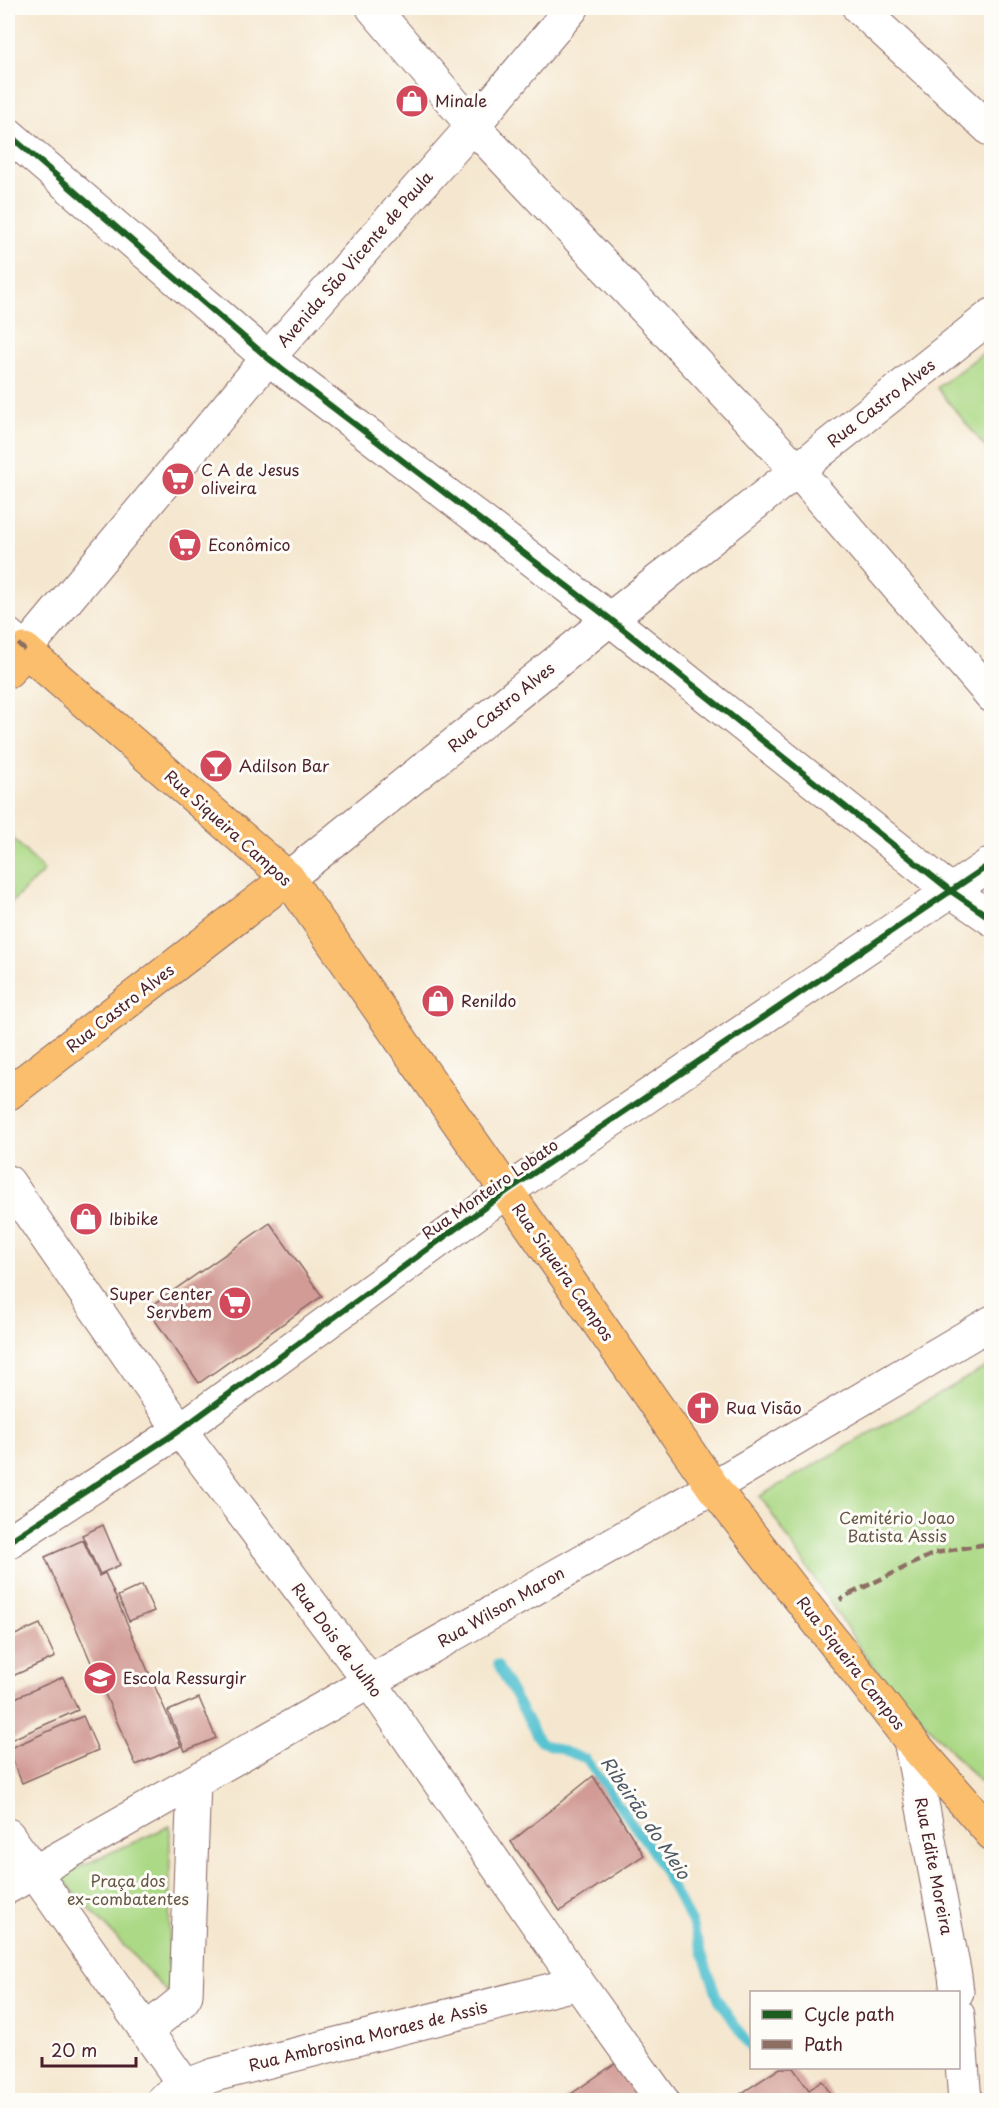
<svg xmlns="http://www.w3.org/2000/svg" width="999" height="2108" viewBox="0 0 999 2108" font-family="'Playpen Sans',sans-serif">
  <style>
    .green { fill: #acd986; stroke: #7b7c58; stroke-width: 1.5 }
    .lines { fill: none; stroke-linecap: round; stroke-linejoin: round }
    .stream { stroke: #58c3d1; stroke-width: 9 }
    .building { fill: #d29b95 }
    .minor-casing { stroke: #866564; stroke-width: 35 }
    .major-casing { stroke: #866564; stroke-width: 35 }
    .path { stroke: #866564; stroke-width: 4; stroke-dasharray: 4.5 4.5; stroke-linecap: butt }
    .minor { stroke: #fff; stroke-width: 33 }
    .major { stroke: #fabe6d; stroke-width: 33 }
    .quiet { stroke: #8d6e63; stroke-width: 4.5; stroke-dasharray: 9 4.5; stroke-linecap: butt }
    .cycleway-casing { stroke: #fdfcf7; stroke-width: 10 }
    .cycleway { stroke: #1b5e20; stroke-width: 6 }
    .labels { text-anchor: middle; stroke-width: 6; stroke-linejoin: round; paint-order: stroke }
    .poi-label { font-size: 16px; fill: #4a1f2b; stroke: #fdfcf7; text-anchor: start }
    .street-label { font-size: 16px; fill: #4a1f2b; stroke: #fdfcf7 }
    .park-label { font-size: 16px; fill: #675746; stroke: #fdfcf7 }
    .water-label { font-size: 18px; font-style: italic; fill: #4f5865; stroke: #fdfcf7 }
  </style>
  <rect width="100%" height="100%" fill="#fdfcf7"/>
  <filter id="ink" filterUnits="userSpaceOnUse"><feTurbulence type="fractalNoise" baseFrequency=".0167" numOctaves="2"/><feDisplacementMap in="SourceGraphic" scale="12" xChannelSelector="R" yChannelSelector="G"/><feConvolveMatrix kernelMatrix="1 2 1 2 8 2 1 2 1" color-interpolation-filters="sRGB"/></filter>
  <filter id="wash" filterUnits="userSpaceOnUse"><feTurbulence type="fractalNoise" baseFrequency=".008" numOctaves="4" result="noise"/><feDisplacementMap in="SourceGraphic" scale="24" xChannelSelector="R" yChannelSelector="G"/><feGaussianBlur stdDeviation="1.35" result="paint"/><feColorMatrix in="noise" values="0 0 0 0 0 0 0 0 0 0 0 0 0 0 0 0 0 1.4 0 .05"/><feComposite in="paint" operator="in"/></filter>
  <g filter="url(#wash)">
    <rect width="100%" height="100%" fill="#f5e7cf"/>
    <g class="green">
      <polygon points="991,347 991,454 937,388"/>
      <polygon points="8,833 44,871 8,906"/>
      <polygon points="991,1364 991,1794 870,1663 760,1496"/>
      <polygon points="170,1826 169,1994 59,1876"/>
    </g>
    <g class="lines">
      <polyline class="stream" points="497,1664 540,1742 586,1759 653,1853 691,1921 718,1999 752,2050"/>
    </g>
    <g id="blocks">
      <g class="building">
        <polygon points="270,1223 322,1296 199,1383 147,1309"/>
        <polygon points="103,1525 120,1565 100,1574 82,1535"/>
        <polygon points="83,1540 99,1576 105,1573 181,1746 136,1765 45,1557"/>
        <polygon points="142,1585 154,1611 129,1621 118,1596"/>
        <polygon points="40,1624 55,1657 8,1678 8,1638"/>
        <polygon points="63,1677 78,1710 8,1741 8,1701"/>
        <polygon points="199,1698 216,1738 185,1751 168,1711"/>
        <polygon points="83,1716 98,1750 22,1783 8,1749"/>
        <polygon points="593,1776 644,1855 560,1911 511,1842"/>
        <polygon points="617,2062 643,2099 640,2100 566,2100 564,2099"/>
        <polygon points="780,2068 793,2068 809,2090 822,2081 835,2100 731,2100"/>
      </g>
    </g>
  </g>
  <g filter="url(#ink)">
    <use href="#blocks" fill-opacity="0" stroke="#866564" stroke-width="1.5"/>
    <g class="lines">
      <g class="minor-casing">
        <g id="minor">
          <polyline points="373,8 473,126 797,470 992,696"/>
          <polyline points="859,8 992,131"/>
          <polyline points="8,134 268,358 610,619 951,891 992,919"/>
          <polyline points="8,635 25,650 268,358 473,126 572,8"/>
          <polyline points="288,878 610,619 992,315"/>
          <polyline points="8,1182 180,1430 370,1682 578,1983 662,2100"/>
          <polyline points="8,1542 180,1430 507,1191 992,863"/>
          <polyline points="910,1740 955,1976 957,1992"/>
          <polyline points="8,1835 195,2100"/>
          <polyline points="8,1887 713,1487 992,1322"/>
          <polyline points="958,2015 965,2100"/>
          <polyline points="145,2031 182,2001 186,1995 194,1782"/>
          <polyline points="163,2100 185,2086 214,2075 578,1983"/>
        </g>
      </g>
      <g class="major-casing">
        <g id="major">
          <polyline points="8,671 25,650 288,878 713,1487 910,1740 992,1834"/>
          <polyline points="8,1094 288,878"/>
        </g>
      </g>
      <polyline class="path" points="840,1600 850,1594"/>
      <use href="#minor" class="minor"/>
      <use href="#major" class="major"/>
      <g class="quiet">
        <polyline points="8,635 25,650"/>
        <polyline points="850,1594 935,1553 992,1543"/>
      </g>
      <g class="cycleway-casing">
        <g id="cycleway">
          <polyline points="8,134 268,358 610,619 951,891 992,919"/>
          <polyline points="8,1542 180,1430 507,1191 992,863"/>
        </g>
      </g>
      <use href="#cycleway" class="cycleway"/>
    </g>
  </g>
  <defs>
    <g id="shop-disc" transform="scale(1.725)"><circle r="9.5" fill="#d1495b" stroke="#fdfcf7"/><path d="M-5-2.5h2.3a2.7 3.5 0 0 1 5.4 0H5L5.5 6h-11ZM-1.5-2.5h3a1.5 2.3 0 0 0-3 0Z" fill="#fff"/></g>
    <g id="supermarket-disc" transform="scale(1.725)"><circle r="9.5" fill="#d1495b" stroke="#fdfcf7"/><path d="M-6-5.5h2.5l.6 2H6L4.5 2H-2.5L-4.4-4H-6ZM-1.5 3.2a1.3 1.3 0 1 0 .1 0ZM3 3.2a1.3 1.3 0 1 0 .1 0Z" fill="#fff"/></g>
    <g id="bar-disc" transform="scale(1.725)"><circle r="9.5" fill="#d1495b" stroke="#fdfcf7"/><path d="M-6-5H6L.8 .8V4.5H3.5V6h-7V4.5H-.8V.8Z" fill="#fff"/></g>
    <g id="church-disc" transform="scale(1.725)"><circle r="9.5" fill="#d1495b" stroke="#fdfcf7"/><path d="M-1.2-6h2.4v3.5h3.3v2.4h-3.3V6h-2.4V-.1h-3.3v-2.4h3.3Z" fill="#fff"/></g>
    <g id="school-disc" transform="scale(1.725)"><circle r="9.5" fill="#d1495b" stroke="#fdfcf7"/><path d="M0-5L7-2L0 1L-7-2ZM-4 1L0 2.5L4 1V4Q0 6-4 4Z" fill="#fff"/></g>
  </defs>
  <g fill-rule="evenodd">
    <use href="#shop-disc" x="412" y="101"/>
    <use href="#supermarket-disc" x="178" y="479"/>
    <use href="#supermarket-disc" x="185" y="545"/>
    <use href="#bar-disc" x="216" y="766"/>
    <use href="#shop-disc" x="438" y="1001"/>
    <use href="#shop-disc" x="86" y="1219"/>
    <use href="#supermarket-disc" x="235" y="1303"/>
    <use href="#church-disc" x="703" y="1408"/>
    <use href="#school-disc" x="100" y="1678"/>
  </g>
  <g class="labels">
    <g class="poi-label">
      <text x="435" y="107">Minale</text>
      <text x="201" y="476">C A de Jesus<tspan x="201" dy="18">oliveira</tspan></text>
      <text x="208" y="551">Econômico</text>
      <text x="239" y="772">Adilson Bar</text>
      <text x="461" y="1007">Renildo</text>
      <text x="109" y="1225">Ibibike</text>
      <text x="212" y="1300" text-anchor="end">Super Center<tspan x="212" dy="18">Servbem</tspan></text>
      <text x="726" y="1414">Rua Visão</text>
      <text x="123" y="1684">Escola Ressurgir</text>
    </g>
    <g class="street-label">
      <text transform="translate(355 259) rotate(-49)" y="6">Avenida São Vicente de Paula</text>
      <text transform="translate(881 403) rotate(-38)" y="6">Rua Castro Alves</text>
      <text transform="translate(501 707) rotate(-39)" y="6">Rua Castro Alves</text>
      <text transform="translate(228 828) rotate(42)" y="6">Rua Siqueira Campos</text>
      <text transform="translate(120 1008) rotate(-38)" y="6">Rua Castro Alves</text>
      <text transform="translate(490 1189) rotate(-35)" y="6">Rua Monteiro Lobato</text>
      <text transform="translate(563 1272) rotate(55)" y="6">Rua Siqueira Campos</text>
      <text transform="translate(501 1607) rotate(-30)" y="6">Rua Wilson Maron</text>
      <text transform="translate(337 1640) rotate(53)" y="6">Rua Dois de Julho</text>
      <text transform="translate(851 1663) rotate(52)" y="6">Rua Siqueira Campos</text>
      <text transform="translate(934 1866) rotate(79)" y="6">Rua Edite Moreira</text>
      <text transform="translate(368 2036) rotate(-14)" y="6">Rua Ambrosina Moraes de Assis</text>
    </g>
    <g class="park-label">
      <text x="897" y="1524">Cemitério Joao<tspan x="897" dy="18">Batista Assis</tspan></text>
      <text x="128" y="1887">Praça dos<tspan x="128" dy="18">ex-combatentes</tspan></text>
    </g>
    <g class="water-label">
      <text transform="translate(645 1818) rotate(56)" y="6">Ribeirão do Meio</text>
    </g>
  </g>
  <rect width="999" height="2108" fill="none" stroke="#fdfcf7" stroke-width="30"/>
  <rect x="750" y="1991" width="210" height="78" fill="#fdfcf7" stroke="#b5a4a5" stroke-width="1.5"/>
  <rect x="762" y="2010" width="30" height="9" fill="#1b5e20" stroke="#b5a4a5" stroke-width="1.5"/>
  <text x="804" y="2021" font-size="18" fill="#4a1f2b">Cycle path</text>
  <rect x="762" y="2040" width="30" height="9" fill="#8d6e63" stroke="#b5a4a5" stroke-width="1.5"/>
  <text x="804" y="2051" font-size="18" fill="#4a1f2b">Path</text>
  <path d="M42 2057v9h94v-9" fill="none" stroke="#4a1f2b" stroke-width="3"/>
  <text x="51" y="2057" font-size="18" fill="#4a1f2b" stroke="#fdfcf7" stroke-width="4.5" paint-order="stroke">20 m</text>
</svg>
